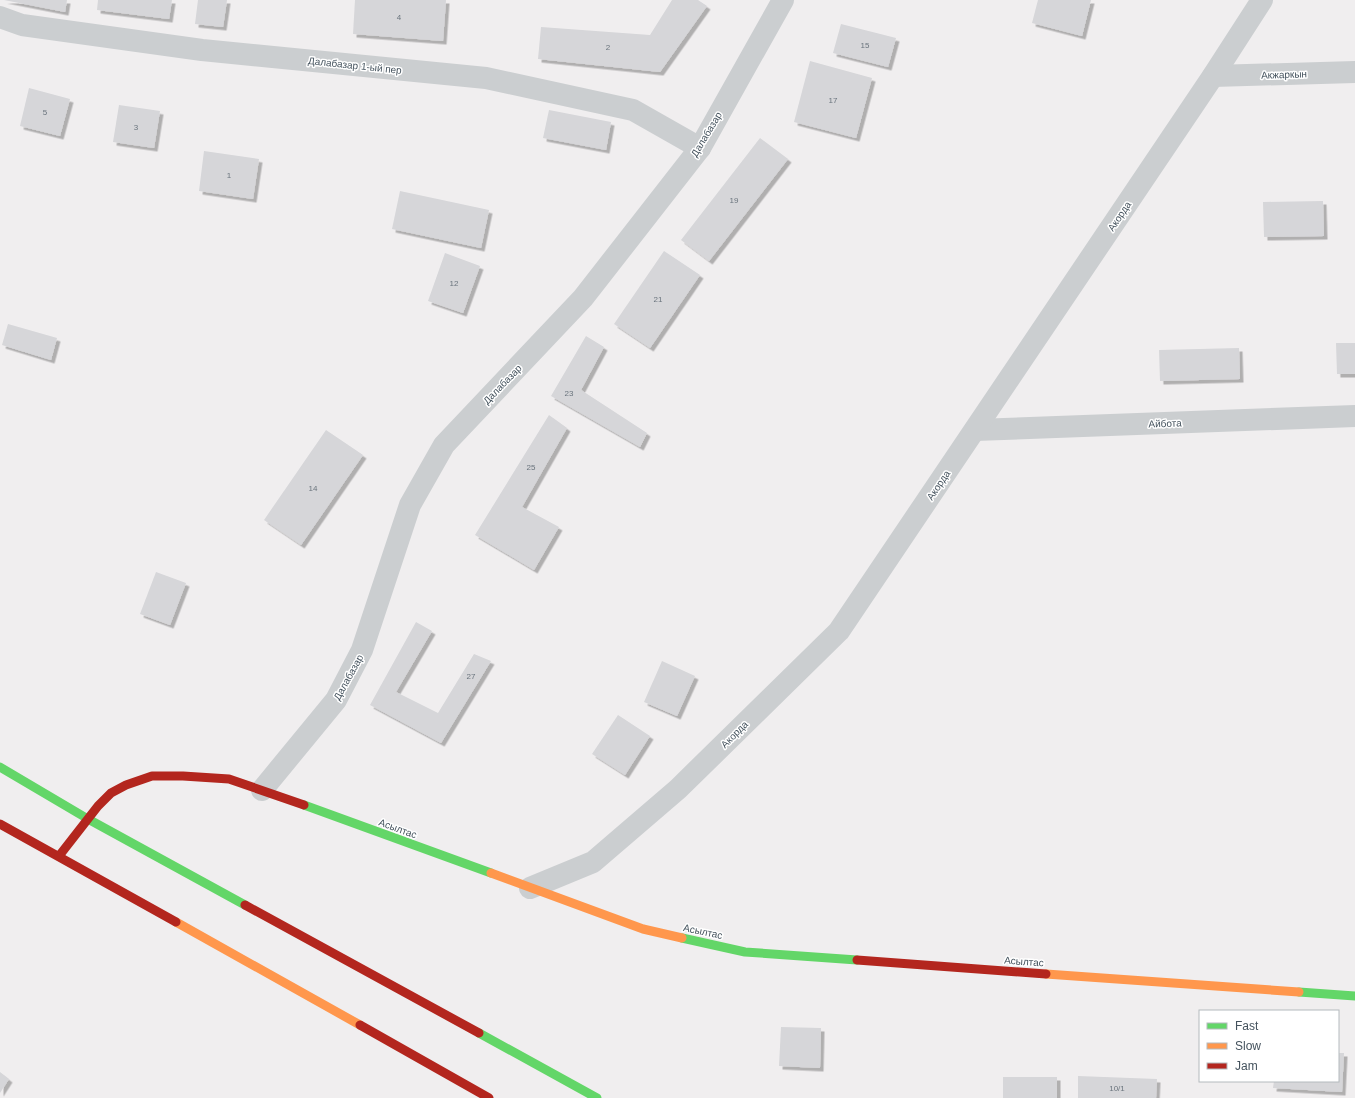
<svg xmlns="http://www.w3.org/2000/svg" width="1355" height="1098" viewBox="0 0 1355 1098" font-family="Arial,sans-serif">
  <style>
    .building { fill: #d6d6d9; filter: url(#shadow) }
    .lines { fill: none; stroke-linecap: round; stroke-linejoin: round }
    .street { stroke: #cbced0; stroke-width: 22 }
    .fast { stroke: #63d668; stroke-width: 9 }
    .slow { stroke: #ff974d; stroke-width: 9 }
    .jam { stroke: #b3261e; stroke-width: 9 }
    .labels { text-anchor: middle; stroke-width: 3; stroke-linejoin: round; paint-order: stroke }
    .number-label { font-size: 8px; fill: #6a747d }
    .street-label { font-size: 10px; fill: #44525d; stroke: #fff }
  </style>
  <defs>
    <filter id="shadow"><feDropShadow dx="3.5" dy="3.5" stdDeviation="0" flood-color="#0004"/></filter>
  </defs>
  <rect width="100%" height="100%" fill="#f0eeef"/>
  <g class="building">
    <polygon points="4,0 67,0 65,12"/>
    <polygon points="98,0 172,0 169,19 97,10"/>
    <polygon points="198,0 227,0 223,27 195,24"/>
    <polygon points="355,0 446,0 443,41 353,34"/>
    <polygon points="672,0 698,0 707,6 660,72 538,59 541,27 650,35"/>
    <polygon points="1038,0 1091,0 1082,36 1032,23"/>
    <polygon points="841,24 896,38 888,67 833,53"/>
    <polygon points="810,61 872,78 856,138 794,122"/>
    <polygon points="29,88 70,99 60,136 20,126"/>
    <polygon points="119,105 160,111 154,148 113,142"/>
    <polygon points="549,110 611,122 606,150 543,138"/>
    <polygon points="760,138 788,159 709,261 681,240"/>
    <polygon points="204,151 259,159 253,199 199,191"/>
    <polygon points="400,191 489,210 481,248 392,229"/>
    <polygon points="1323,201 1324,236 1264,237 1263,202"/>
    <polygon points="664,251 700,275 650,348 614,324"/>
    <polygon points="445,253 480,266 463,313 428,301"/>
    <polygon points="8,324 57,338 51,360 2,345"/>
    <polygon points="586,336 604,347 581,390 647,433 640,447 551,396"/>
    <polygon points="1336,343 1355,343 1355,374 1337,374"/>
    <polygon points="1239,348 1240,379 1160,381 1159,350"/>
    <polygon points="549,415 567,428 522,507 559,527 534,570 475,535"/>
    <polygon points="326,430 363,455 301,545 264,520"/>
    <polygon points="156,572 186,583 170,625 140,614"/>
    <polygon points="416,622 432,631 396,692 438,713 474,654 491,661 441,743 370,705"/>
    <polygon points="662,661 695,676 677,716 644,702"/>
    <polygon points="618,715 650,736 625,775 592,754"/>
    <polygon points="781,1027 821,1028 820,1068 779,1066"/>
    <polygon points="1338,1053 1344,1053 1342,1092 1273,1088 1274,1081 1338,1081"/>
    <polygon points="0,1072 9,1079 0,1093"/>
    <polygon points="1078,1076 1157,1079 1156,1098 1078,1098"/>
    <rect x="1003" y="1077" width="54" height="21"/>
  </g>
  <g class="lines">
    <g class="street">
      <polyline points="0,17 22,25 202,50 486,78 633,110 700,148"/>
      <polyline points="1213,76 1355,72"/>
      <polyline points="975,430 1355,416"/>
      <polyline points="262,790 336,700 362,650 410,505 444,445 583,298 700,148 783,0"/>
      <polyline points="530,888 593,862 678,789 839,631 1213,76 1262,0"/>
    </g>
    <g class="fast">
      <polyline points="0,767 88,819 245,905"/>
      <polyline points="304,805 491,873"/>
      <polyline points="682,938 745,952 857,960"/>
      <polyline points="1299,992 1355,996"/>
      <polyline points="479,1033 597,1098"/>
    </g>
    <g class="slow">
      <polyline points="491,873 643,929 682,938"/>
      <polyline points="176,922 360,1025"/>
      <polyline points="1046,974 1299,992"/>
    </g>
    <g class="jam">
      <polyline points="0,824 176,922"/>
      <polyline points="59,856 98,806 111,793 126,785 152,776 183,776 229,779 304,805"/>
      <polyline points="245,905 479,1033"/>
      <polyline points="857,960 1046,974"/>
      <polyline points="360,1025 489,1098"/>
    </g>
  </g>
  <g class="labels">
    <g class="number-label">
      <text x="399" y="20">4</text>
      <text x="865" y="48">15</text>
      <text x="608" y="50">2</text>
      <text x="833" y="103">17</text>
      <text x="45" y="115">5</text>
      <text x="136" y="130">3</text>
      <text x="229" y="178">1</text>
      <text x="734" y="203">19</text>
      <text x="454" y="286">12</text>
      <text x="658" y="302">21</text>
      <text x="569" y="396">23</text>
      <text x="531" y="470">25</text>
      <text x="313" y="491">14</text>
      <text x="471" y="679">27</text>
      <text x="1117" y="1091">10/1</text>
    </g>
    <g class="street-label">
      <text transform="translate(355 65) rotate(6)" y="4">Далабазар 1-ый пер</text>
      <text transform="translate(1284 74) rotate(-2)" y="4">Акжаркын</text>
      <text transform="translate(706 134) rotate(-59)" y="4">Далабазар</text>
      <text transform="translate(1119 216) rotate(-56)" y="4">Акорда</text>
      <text transform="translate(502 384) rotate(-46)" y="4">Далабазар</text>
      <text transform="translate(1165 423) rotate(-2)" y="4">Айбота</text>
      <text transform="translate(938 485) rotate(-56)" y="4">Акорда</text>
      <text transform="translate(348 677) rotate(-61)" y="4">Далабазар</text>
      <text transform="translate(734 734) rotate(-45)" y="4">Акорда</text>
      <text transform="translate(398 828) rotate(20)" y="4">Асылтас</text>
      <text transform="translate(703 931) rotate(12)" y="4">Асылтас</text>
      <text transform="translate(1024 961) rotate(4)" y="4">Асылтас</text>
    </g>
  </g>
  <rect x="1199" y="1010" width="140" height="72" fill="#ffffff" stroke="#b4babe"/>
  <rect x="1207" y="1023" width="20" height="6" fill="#63d668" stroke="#b4babe"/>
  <text x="1235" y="1030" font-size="12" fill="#44525d">Fast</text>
  <rect x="1207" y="1043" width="20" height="6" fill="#ff974d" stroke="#b4babe"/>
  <text x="1235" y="1050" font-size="12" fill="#44525d">Slow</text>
  <rect x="1207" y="1063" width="20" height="6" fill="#b3261e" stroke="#b4babe"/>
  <text x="1235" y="1070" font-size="12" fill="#44525d">Jam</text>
</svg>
